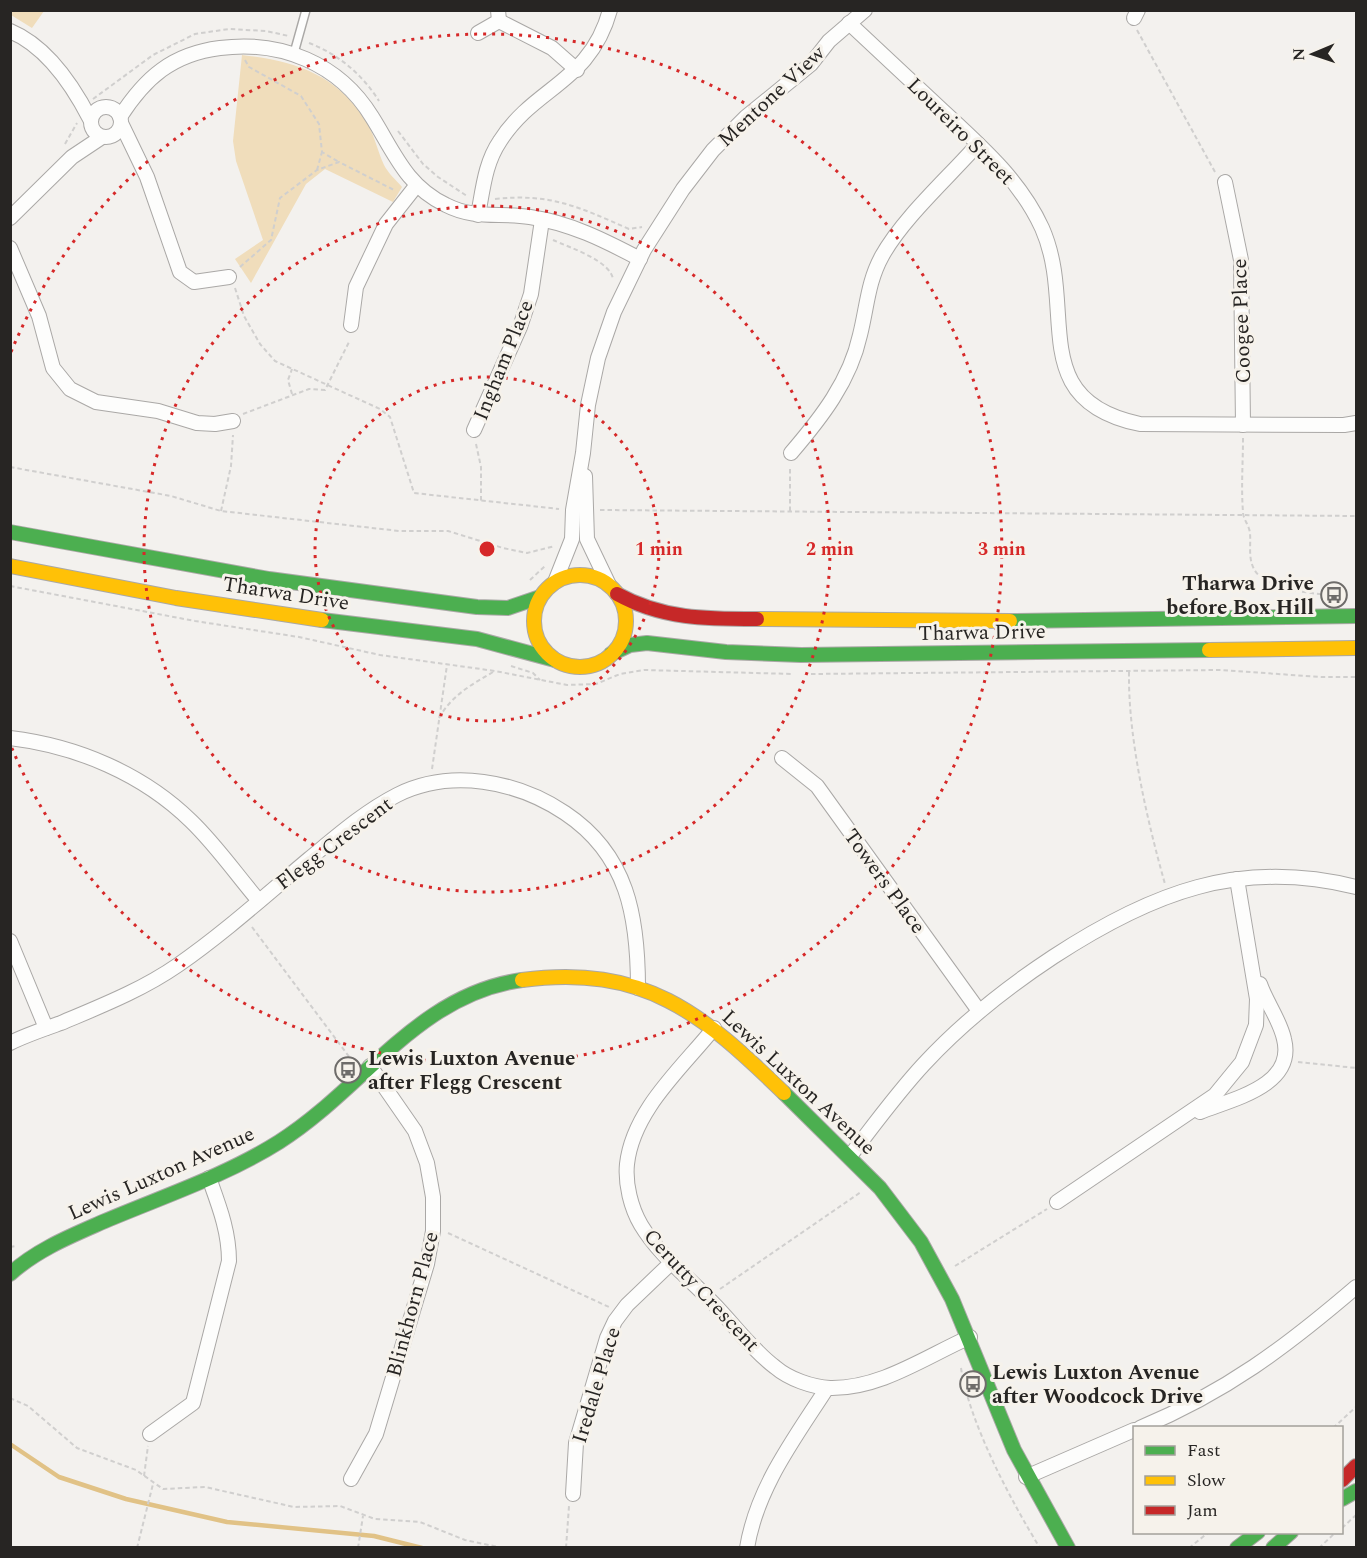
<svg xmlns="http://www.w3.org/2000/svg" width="1367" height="1558" viewBox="0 0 1367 1558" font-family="Spectral,serif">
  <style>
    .green { fill: #f0ddbb }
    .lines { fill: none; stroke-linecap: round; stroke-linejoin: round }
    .stream { stroke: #e1c286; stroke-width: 4.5 }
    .lane-casing { stroke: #aaa8a6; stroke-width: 10 }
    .street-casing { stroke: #aaa8a6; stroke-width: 16 }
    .fast-casing { stroke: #aaa8a6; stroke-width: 16 }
    .slow-casing { stroke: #aaa8a6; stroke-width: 16 }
    .jam-casing { stroke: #aaa8a6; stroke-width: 16 }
    .path { stroke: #d0cfce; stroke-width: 2; stroke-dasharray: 4.5 3; stroke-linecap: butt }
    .lane { stroke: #fdfdfc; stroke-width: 7 }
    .street { stroke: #fdfdfc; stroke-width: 14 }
    .fast { stroke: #4caf50; stroke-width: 14 }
    .slow { stroke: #ffc107; stroke-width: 14 }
    .jam { stroke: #c62828; stroke-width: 14 }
    .ring { fill: none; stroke: #d62828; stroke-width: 3; stroke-dasharray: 3 6 }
    .labels { text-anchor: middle; stroke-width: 6; stroke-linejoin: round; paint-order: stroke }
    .street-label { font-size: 21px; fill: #272523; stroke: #f6f2eb }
    .poi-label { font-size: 21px; font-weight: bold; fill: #272523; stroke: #f6f2eb; text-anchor: start }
    .centre { fill: #d62828; stroke: #f6f2eb; stroke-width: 3 }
    .ring-label { font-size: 18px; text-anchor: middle; font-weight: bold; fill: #d62828; stroke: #f6f2eb; stroke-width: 6; stroke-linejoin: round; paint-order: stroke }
  </style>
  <rect width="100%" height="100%" fill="#f3f1ee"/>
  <g class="green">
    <polygon points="10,11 11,10 44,11 32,28 11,15"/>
    <path d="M 242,55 C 293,61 334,73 364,118 C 374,132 377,150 384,165 C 388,173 396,180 402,187 L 393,202 L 325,169 L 306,184 L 251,283 L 235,259 L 263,240 L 236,161 L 233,141 Z"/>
  </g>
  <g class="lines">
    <polyline class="stream" points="10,1444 59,1477 126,1499 227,1522 374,1536 422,1548"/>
    <g class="lane-casing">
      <polyline id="lane" points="294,53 306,10"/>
    </g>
    <g class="street-casing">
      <g id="street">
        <polyline points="1134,18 1138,10"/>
        <polyline points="499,21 552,48 577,70"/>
        <path d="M 849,23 C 880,52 911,81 942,110 C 981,146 1020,180 1042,228 C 1078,309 1024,400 1140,424 L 1344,425 L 1356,423"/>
        <path d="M 10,31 C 46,46 73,86 90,119"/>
        <polyline points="478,33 499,21 498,10"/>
        <circle cx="106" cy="122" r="15"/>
        <path d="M 120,117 C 145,78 172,54 220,48 C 280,40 339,63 372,117 C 394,152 406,186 446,205 C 475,220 500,212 530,217 C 570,223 604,240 640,259"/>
        <polyline points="121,123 147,177 180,272 194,282 229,277"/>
        <polyline points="1225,182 1241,260 1243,425"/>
        <path d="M 478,215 C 483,189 485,163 500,141 C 535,86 590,83 610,10"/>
        <polyline points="10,218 72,157 102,137"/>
        <polyline points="10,248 39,316 53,368 70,389 96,402 158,411 197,423 215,424 233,421"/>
        <polyline points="351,325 356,287 386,224 416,186"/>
        <polyline points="474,430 520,327 531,294 542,220"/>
        <path d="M 791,453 C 821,418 850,381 860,335 C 867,307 868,281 882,256 C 903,218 949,177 978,144"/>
        <polyline points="585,476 587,539 609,585"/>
        <polyline points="555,582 572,539 573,510 583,453 588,405 598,358 614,312 644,250 683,189 713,150 746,117 811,64 829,41 865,10"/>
        <path d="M 10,738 C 77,746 143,774 191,821 C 216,845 236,874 259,901"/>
        <polyline points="782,758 817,786 979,1011"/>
        <polyline points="10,941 46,1028"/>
        <path d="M 714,1028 C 682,1068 633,1110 627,1164 C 625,1184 631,1208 641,1225 C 659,1255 688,1277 712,1302 C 733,1323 751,1349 775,1367 C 789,1379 812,1387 830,1388 C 880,1389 925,1357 970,1337"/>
        <path d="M 10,1043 C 26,1035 44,1029 61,1023 C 101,1006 142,990 178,965 C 224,933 266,895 309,859 C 337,836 364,812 397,795 C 451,768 517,781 565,813 C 628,855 638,917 638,988"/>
        <path d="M 1200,1112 C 1232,1099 1296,1086 1284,1039 C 1280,1020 1266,1002 1260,984"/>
        <path d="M 850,1156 C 874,1125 897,1093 924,1064 C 962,1023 1006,988 1053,957 C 1151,893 1239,858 1356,887"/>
        <polyline points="1057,1202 1215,1095 1242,1062 1256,1025 1257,999 1237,879"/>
        <path d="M 1140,1428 C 1226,1392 1286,1347 1356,1287"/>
        <path d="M 150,1434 L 193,1403 L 229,1261 C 229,1231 219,1206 209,1178"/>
        <polyline points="1026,1477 1134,1430"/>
        <polyline points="351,1479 376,1434 427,1264 433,1231 433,1197 427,1163 415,1131 370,1066"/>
        <polyline points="573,1494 576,1443 607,1338 615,1321 627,1305 672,1262"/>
        <path d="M 747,1548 C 757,1487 795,1438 827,1388"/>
      </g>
    </g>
    <g class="fast-casing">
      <g id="fast">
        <polyline points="10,532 269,579 477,607 508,608 540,597"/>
        <polyline points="322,620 477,639 555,660"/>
        <polyline points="1010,621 1356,616"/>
        <polyline points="611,654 630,645 647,643 726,652 801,655 1209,650"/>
        <polyline points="784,1093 880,1188 921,1242 952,1299 1014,1450 1068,1548"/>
        <path d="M 10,1274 C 38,1249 71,1236 105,1221 C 164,1196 225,1176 279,1142 C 363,1089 418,994 522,980"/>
        <polyline points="1342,1499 1356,1491"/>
        <polyline points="1237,1548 1258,1532"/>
        <polyline points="1273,1548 1291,1532"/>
      </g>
    </g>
    <g class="slow-casing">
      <g id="slow">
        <polyline points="10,566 176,598 322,620"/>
        <circle cx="580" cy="621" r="46"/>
        <polyline points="757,619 1010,621"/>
        <polyline points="1209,650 1356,648"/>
        <path d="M 522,980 C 644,964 702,1013 784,1093"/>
      </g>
    </g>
    <g class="jam-casing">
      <g id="jam">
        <path d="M 617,594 C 662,619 706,619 757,619"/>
        <polyline points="1342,1480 1356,1466"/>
      </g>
    </g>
    <g class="path">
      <polyline points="1137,30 1215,172"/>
      <path d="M 309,43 C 338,54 362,74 379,101"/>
      <polyline points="245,60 249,67 301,96 319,124 322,152 339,162"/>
      <polyline points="93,99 153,55 195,34 229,29 266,31 289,36"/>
      <polyline points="398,131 423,164 438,177 467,196"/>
      <polyline points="65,144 77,123"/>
      <polyline points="317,170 322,152"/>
      <path d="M 495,199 C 551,193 579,207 629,229 L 642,227"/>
      <path d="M 553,240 C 568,247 612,261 613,280"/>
      <polyline points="240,267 271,240 280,198 317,170 339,162 394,190"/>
      <polyline points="235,288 244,316 260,344 275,361 380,409 390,417 414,493 559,509"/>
      <polyline points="292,394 288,380 292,369"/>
      <polyline points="243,414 309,389 325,390 350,340"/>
      <path d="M 1243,438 C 1243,462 1241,487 1243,512 C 1243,519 1249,525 1250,533 C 1251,545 1248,558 1254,569 C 1264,590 1319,595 1339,595"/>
      <polyline points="476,444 481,467 481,501"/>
      <polyline points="10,467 171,496 221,511 399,531 448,531 503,548 527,553 555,546"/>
      <polyline points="600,510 1356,516"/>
      <polyline points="221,511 231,466 233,435"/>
      <polyline points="790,511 790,466"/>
      <polyline points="530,580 545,566"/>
      <polyline points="10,586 195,621 299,637 380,655 495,671 567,685 596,684 620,674 644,670 793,674"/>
      <polyline points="511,666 533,673 540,680"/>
      <path d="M 1129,672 C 1128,738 1147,820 1165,884"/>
      <polyline points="811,674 1221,670 1321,677 1356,677"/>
      <path d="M 439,718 C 452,695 471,685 493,672"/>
      <polyline points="432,769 447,665"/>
      <polyline points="252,927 353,1062"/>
      <polyline points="1298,1062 1356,1068"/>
      <polyline points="448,1233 609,1307"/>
      <polyline points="10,1247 16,1246"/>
      <polyline points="955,1266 1047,1209"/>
      <polyline points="720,1289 861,1192"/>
      <path d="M 961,1368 C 969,1422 1011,1501 1040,1548"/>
      <polyline points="10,1398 28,1406 77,1448 136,1470 163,1489 205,1487 294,1507 340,1506 375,1519 420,1522 465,1540 503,1548"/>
      <polyline points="1333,1428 1356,1407"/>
      <polyline points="144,1476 148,1446"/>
      <polyline points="1342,1528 1356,1515"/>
      <polyline points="137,1548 153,1484"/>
      <polyline points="358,1548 363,1516"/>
      <polyline points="541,1548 559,1548"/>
      <polyline points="566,1548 569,1506"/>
      <polyline points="1189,1548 1209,1532"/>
      <polyline points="1319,1548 1336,1532"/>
    </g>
    <use href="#lane" class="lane"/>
    <use href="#street" class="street"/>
    <use href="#fast" class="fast"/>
    <use href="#slow" class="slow"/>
    <use href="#jam" class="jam"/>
  </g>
  <g class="ring">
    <circle cx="487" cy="549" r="172"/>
    <circle cx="487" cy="549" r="343"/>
    <path d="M11 352A515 515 0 1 1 11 746"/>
  </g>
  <defs>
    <g id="bus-ring" transform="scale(1.35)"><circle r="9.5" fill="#f6f2eb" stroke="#6e6c6a" stroke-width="1.5"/><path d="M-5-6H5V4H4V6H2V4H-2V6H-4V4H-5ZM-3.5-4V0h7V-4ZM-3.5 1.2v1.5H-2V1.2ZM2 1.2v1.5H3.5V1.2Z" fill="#6e6c6a"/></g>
  </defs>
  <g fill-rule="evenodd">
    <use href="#bus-ring" x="1334" y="595"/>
    <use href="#bus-ring" x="348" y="1070"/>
    <use href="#bus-ring" x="973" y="1384"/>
  </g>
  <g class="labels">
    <g class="street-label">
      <text transform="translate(771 96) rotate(-43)" y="7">Mentone View</text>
      <text transform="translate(961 131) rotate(45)" y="7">Loureiro Street</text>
      <text transform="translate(1241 321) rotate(-92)" y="7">Coogee Place</text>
      <text transform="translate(503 360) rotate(-68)" y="7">Ingham Place</text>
      <text transform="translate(286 593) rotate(9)" y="7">Tharwa Drive</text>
      <text transform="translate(982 632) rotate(-1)" y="7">Tharwa Drive</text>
      <text transform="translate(334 843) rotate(-37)" y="7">Flegg Crescent</text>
      <text transform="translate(885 881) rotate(54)" y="7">Towers Place</text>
      <text transform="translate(799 1082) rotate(43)" y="7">Lewis Luxton Avenue</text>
      <text transform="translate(161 1173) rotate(-24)" y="7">Lewis Luxton Avenue</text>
      <text transform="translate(702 1290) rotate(47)" y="7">Cerutty Crescent</text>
      <text transform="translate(412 1304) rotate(-75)" y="7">Blinkhorn Place</text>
      <text transform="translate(596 1385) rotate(-73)" y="7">Iredale Place</text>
    </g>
    <g class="poi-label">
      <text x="1314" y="590" text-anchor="end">Tharwa Drive<tspan x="1314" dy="24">before Box Hill</tspan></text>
      <text x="368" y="1065">Lewis Luxton Avenue<tspan x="368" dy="24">after Flegg Crescent</tspan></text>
      <text x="992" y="1379">Lewis Luxton Avenue<tspan x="992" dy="24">after Woodcock Drive</tspan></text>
    </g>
  </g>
  <circle cx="487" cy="549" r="9" class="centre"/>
  <g class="ring-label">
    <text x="659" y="555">1 min</text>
    <text x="830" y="555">2 min</text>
    <text x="1002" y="555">3 min</text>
  </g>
  <rect width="1367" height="1558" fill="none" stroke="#272523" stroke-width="24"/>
  <rect x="1133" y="1426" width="210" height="108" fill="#f6f2eb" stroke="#a3a09b" stroke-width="1.5"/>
  <rect x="1145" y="1446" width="30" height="9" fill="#4caf50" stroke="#a3a09b" stroke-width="1.5"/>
  <text x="1187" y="1456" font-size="18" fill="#272523">Fast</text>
  <rect x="1145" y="1476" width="30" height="9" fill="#ffc107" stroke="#a3a09b" stroke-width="1.5"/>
  <text x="1187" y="1486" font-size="18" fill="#272523">Slow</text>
  <rect x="1145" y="1506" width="30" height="9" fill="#c62828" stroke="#a3a09b" stroke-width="1.5"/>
  <text x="1187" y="1516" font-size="18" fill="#272523">Jam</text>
  <g transform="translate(1313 54) rotate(268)" stroke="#f6f2eb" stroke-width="4.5" paint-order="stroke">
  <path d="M0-4.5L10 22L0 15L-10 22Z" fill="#272523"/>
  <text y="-9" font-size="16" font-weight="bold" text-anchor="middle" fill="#272523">N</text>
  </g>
</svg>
